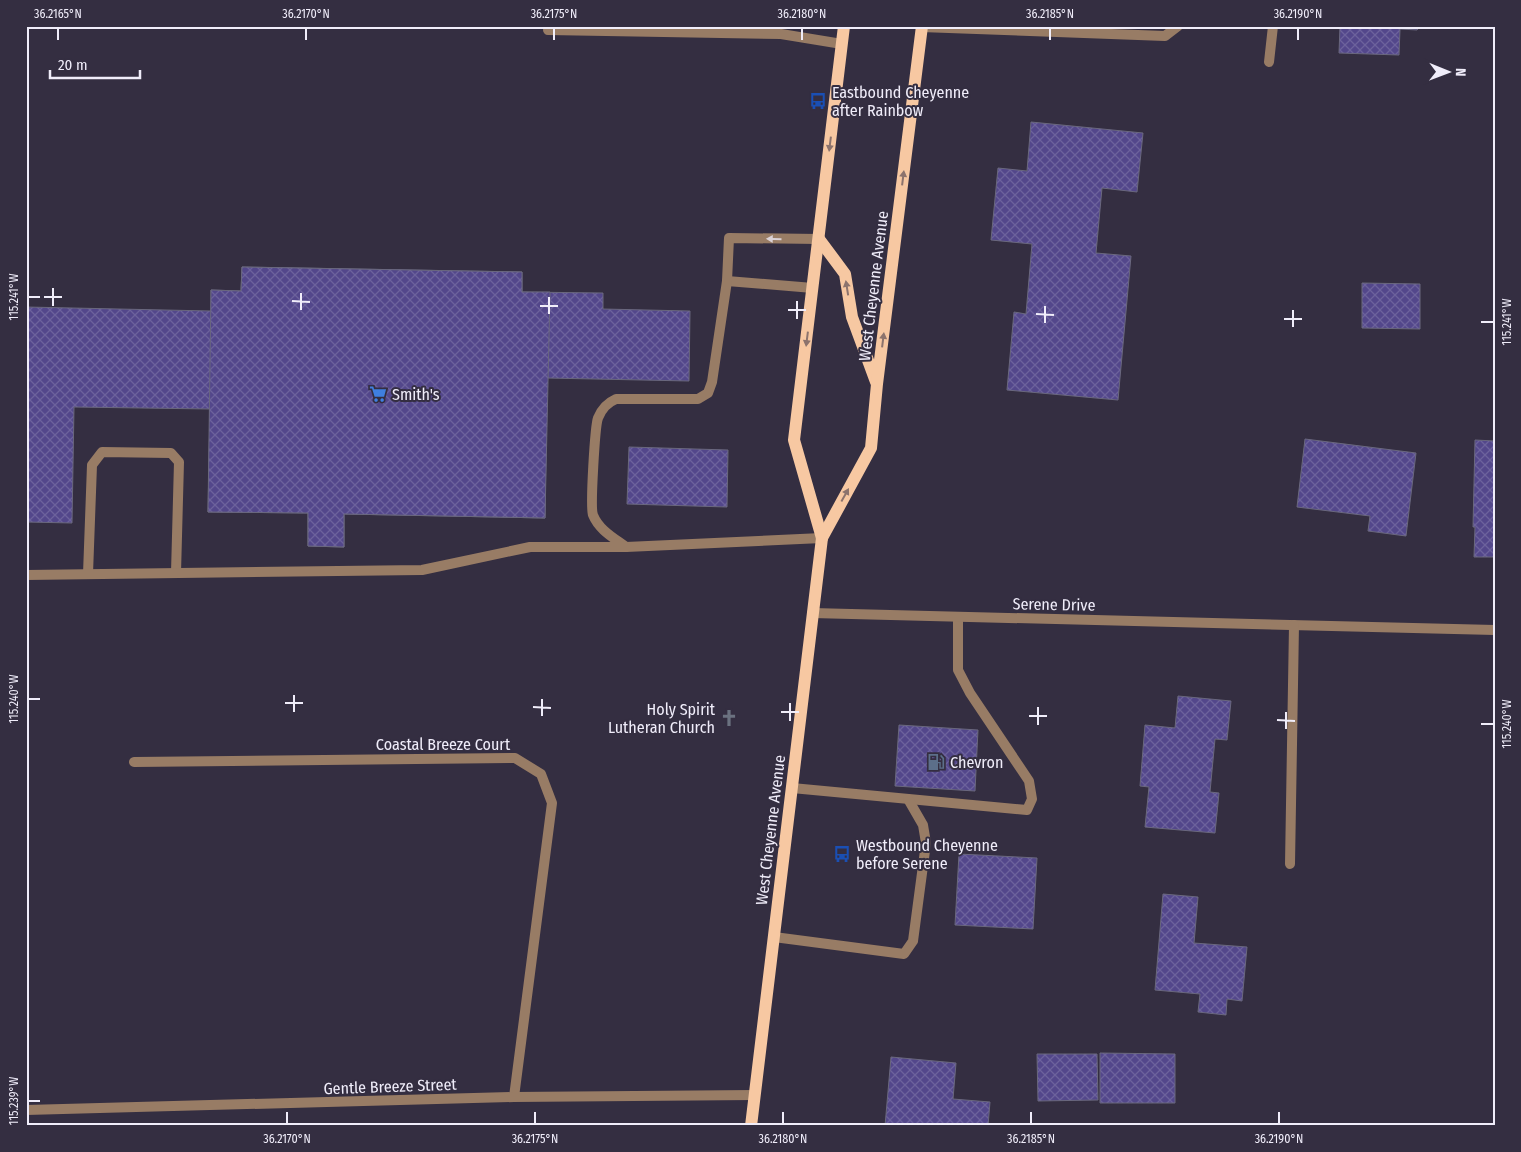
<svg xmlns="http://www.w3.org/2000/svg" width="1521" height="1152" viewBox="0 0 1521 1152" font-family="'Fira Sans Condensed',sans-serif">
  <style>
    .building { fill: url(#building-cross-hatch); stroke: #6a687e }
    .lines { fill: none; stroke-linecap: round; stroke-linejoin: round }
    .lane { stroke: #987c65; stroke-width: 10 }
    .street { stroke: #987c65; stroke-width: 10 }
    .primary { stroke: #f7c8a2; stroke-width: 12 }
    .oneway { fill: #8c736d }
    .oneway2 { fill: #dad1d5 }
    .ticks { fill: none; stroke: #f0edfa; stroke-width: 2 }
    .labels { text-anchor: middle; stroke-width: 4; stroke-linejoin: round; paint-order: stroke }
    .poi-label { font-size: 16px; fill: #f0edfa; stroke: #342e41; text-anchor: start }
    .street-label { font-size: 16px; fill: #f0edfa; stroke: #342e41 }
    .neatline { fill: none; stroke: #f0edfa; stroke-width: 2 }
    .ticks-label { font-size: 12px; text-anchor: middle; fill: #f0edfa }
  </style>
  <defs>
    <pattern id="building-cross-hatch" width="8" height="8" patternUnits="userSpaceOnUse" patternTransform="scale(1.25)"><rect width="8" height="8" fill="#53478b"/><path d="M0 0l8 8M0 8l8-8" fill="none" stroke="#6c629c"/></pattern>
  </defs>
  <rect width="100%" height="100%" fill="#342e41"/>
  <g class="building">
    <polygon points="1340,26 1421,26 1417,30 1400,29 1399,55 1339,53"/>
    <polygon points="1031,122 1143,133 1137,192 1102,188 1096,253 1131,256 1118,400 1007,390 1014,312 1026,314 1032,244 991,240 998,168 1027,171"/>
    <polygon points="242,267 522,272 522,292 603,293 603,309 690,311 689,381 547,378 545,518 344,514 344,547 308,546 308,513 208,512 210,409 74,407 72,523 26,522 26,307 211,311 211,290 241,291"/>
    <polygon points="242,267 522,272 522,292 550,292 545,518 344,514 344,547 308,546 308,513 208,512 211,290 241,291"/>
    <polygon points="1362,283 1420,284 1420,329 1362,328"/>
    <polygon points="1305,439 1416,453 1406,536 1368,531 1370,516 1297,507"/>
    <polygon points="1475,440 1495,441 1495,557 1474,557 1475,527 1473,527"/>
    <polygon points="629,447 728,450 727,507 627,504"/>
    <polygon points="1178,696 1231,701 1227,740 1215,739 1210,792 1219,793 1215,833 1145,827 1149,787 1140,786 1145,725 1175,728"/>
    <polygon points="899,725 978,730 975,791 895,786"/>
    <polygon points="959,854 1037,858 1033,929 955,925"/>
    <polygon points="1163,894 1198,897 1194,943 1247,947 1242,1001 1227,999 1226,1015 1198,1012 1200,994 1155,990"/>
    <polygon points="1100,1053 1175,1054 1175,1103 1100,1103"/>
    <polygon points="1037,1054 1097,1054 1098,1100 1038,1101"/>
    <polygon points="891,1057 956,1063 953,1099 990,1102 988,1126 885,1126"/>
  </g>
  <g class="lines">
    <g class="lane">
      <polyline points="921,27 1165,36 1178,26"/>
      <polyline points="548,30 781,34 842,44"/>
      <polyline points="1269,62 1273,26"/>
      <polyline points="727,281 813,288"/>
      <path d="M 626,547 C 614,538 599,530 593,515 C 590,507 595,426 598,418 C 602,408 607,403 616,399 L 698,399 L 708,393 L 712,382 L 727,281 L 729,238 L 819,239"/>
      <polyline points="88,574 92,465 102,452 171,453 179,462 176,573"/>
      <polyline points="26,575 422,570 530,547 626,547 822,538"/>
      <polyline points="792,788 1027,810 1032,799 1029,781 970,693 958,670 958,617"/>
      <polyline points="774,937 904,954 913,941 926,843 923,825 908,799"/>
    </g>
    <g class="street">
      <polyline points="812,613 1495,630"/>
      <polyline points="134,762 515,758 541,774 552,803 514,1097"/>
      <polyline points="1290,864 1294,625"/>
      <polyline points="26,1110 514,1097 755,1095"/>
    </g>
    <g class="primary">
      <polyline points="819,239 845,274 852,317 876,382"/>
      <polyline points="822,538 794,440 844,26"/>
      <polyline points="751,1126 822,538 871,448 877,384 922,26"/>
    </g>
  </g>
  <defs><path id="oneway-solid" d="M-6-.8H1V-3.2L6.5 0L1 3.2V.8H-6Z" transform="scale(1.25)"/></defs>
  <g class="oneway">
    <use href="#oneway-solid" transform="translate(830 144) rotate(97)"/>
    <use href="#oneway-solid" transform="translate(903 178) rotate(-83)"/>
    <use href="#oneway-solid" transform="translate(847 288) rotate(-99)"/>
    <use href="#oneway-solid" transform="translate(807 339) rotate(97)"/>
    <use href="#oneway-solid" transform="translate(883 340) rotate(-83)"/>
    <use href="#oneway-solid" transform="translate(845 495) rotate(-61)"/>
  </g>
  <use class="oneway2" href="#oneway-solid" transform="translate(774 239) rotate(-179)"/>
  <path class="ticks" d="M 58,40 L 58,28M 306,40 L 306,28M 554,40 L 554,28M 802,40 L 802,28M 1050,40 L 1050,28M 1298,40 L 1298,28M 28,297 L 40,297M 44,297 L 62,297M 292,301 L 310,302M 53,306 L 53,288M 540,306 L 558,306M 301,310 L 301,293M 788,310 L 806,310M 549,314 L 549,297M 1036,314 L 1054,315M 797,319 L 797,301M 1284,319 L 1302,319M 1481,322 L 1494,322M 1045,323 L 1045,306M 1293,327 L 1293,310M 28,699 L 40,699M 285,703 L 303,703M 533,707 L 551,708M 294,712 L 294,695M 781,712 L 799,712M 542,716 L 542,699M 1029,716 L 1047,716M 1277,720 L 1295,721M 790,721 L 790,703M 1481,724 L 1494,724M 1038,725 L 1038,707M 1286,729 L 1286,712M 28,1101 L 40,1101M 287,1124 L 287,1112M 535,1124 L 535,1112M 783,1124 L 783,1112M 1031,1124 L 1031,1112M 1279,1124 L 1279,1112"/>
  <defs>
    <g id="bus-bare" transform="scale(1.35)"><path d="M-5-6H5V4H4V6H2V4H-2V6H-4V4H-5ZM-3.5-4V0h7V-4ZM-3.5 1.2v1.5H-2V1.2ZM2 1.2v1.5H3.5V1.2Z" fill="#1a4fb4" stroke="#342e41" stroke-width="2.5" paint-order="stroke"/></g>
    <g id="supermarket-bare" transform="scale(1.35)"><path d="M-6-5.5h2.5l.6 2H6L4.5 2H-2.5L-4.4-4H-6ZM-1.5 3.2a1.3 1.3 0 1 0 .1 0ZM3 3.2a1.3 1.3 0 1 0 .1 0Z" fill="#3f7fe0" stroke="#342e41" stroke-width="2.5" paint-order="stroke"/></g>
    <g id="church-bare" transform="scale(1.35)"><path d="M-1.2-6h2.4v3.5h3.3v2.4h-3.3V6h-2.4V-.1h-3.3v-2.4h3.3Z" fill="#6b7280" stroke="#342e41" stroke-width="2.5" paint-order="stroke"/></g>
    <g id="fuel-bare" transform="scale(1.35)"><path d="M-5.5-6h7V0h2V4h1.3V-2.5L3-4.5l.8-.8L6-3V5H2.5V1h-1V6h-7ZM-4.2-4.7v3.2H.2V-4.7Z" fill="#5c6f8a" stroke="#342e41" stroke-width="2.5" paint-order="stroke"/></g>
  </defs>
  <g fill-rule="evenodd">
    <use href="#bus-bare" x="818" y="101"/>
    <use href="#supermarket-bare" x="378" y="394"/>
    <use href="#church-bare" x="729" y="718"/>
    <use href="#fuel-bare" x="936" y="762"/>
    <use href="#bus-bare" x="842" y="854"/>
  </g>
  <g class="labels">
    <g class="poi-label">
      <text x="832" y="98">Eastbound Cheyenne<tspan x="832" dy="18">after Rainbow</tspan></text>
      <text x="392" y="400">Smith's</text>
      <text x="715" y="715" text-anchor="end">Holy Spirit<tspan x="715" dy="18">Lutheran Church</tspan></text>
      <text x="950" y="768">Chevron</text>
      <text x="856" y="851">Westbound Cheyenne<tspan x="856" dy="18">before Serene</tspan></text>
    </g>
    <g class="street-label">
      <text transform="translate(873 286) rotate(-83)" y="6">West Cheyenne Avenue</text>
      <text transform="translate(1054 604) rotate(1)" y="6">Serene Drive</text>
      <text x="443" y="750">Coastal Breeze Court</text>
      <text transform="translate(770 830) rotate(-83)" y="6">West Cheyenne Avenue</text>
      <text transform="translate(390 1086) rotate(-2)" y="6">Gentle Breeze Street</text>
    </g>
  </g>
  <rect width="1521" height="1152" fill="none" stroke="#342e41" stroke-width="55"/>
  <g transform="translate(1448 72) rotate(91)" stroke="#342e41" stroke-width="4" paint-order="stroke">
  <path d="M0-4L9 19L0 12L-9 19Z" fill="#f0edfa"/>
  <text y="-8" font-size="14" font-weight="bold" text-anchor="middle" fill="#f0edfa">N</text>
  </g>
  <path d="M50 70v8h90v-8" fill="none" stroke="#f0edfa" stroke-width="2.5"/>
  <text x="58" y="70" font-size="15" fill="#f0edfa" stroke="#342e41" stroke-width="4" paint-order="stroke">20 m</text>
  <rect x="28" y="28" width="1466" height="1096" class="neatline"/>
  <g class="ticks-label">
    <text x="58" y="18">36.2165°N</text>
    <text x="306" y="18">36.2170°N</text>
    <text x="554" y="18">36.2175°N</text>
    <text x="802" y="18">36.2180°N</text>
    <text x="1050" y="18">36.2185°N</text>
    <text x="1298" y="18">36.2190°N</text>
    <text transform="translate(14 297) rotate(-90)" y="4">115.241°W</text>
    <text transform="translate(1507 322) rotate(-90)" y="4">115.241°W</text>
    <text transform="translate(14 699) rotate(-90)" y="4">115.240°W</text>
    <text transform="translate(1507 724) rotate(-90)" y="4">115.240°W</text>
    <text transform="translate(14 1101) rotate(-90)" y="4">115.239°W</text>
    <text x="287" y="1143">36.2170°N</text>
    <text x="535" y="1143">36.2175°N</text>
    <text x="783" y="1143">36.2180°N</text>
    <text x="1031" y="1143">36.2185°N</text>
    <text x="1279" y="1143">36.2190°N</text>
  </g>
</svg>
